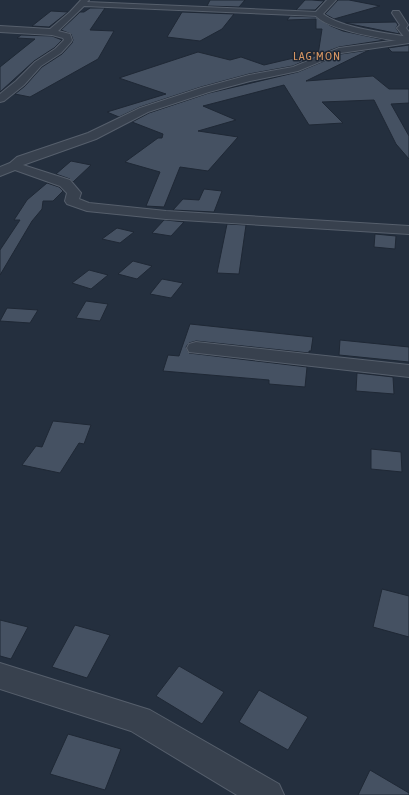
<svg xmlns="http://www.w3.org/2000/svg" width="409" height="795" viewBox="0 0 409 795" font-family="'Asap Condensed',sans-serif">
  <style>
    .building { fill: #455162; stroke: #1f2835 }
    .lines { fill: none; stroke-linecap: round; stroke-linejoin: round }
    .minor-casing { stroke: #565f6c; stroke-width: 2 }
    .tertiary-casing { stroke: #565f6c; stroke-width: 2 }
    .minor { fill: #38414e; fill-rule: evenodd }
    .tertiary { fill: #38414e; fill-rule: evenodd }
    .labels { text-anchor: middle; stroke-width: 3; stroke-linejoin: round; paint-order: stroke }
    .far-quarter-label { font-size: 12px; letter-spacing: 1px; fill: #d59563; stroke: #1d2633 }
  </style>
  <rect width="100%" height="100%" fill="#242f3e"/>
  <g class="building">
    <polygon points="210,0 245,0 239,7 207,6"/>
    <polygon points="305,0 312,0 324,1 315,10 296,10"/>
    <polygon points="338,0 349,0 380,6 334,19 325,14"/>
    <polygon points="90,8 105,8 90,30 114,31 98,59 30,97 15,94 25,86 42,67 62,54 72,43 73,40 71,34 61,30 80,12 84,12"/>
    <polygon points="51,11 68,12 49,27 32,26"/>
    <polygon points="182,12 234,14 222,29 200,41 167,37"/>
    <polygon points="290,16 316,17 331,26 343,31 385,40 339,47 318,55 322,29 316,29 316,19 287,20"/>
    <polygon points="396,22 398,25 396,28 400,34 345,23"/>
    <polygon points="21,35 52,36 62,40 54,48 34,61 0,92 0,67 35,39 17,38"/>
    <polygon points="409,45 409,52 392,52 388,48"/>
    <polygon points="369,50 306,81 373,76 389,89 409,89 409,103 391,104 409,136 409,159 396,144 374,100 322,102 343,123 309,125 284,85 203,106 236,120 198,131 238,137 208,171 180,167 164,207 146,206 160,172 125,162 158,138 162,138 163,134 132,122 149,113 209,93 298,72 341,54"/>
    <polygon points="198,52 230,60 241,57 264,65 298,57 306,60 293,66 249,74 201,87 140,107 119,117 107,112 166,94 119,78"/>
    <polygon points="71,161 91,165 73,182 70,179 56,174"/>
    <polygon points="47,183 59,187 63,191 53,201 43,201 42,209 32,221 0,275 0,250 20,220 14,220 27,200"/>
    <polygon points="204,189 222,191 214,212 173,210 183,199 199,200"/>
    <polygon points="164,220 166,220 184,222 171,236 152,233"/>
    <polygon points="227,224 246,225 239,274 217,273"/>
    <polygon points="117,228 134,232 120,243 102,239"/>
    <polygon points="375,234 396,236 395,249 374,247"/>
    <polygon points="133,261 152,266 137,279 118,274"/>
    <polygon points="89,270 108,275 91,289 72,283"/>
    <polygon points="162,279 183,283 171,298 150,294"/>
    <polygon points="86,301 108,304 100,321 76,318"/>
    <polygon points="7,308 38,310 30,323 0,321"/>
    <polygon points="190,324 313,337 311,351 309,351 309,353 196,341 189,343 186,347 189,353 307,367 305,387 269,384 269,380 163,371 168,355 179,356"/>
    <polygon points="340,340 409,347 409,362 339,355"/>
    <polygon points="357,373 393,377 394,394 356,391"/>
    <polygon points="53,421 91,425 84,444 79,443 60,473 22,465 36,446 42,447"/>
    <polygon points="371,449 401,452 402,472 371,469"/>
    <polygon points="382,589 409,596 409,637 373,627"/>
    <polygon points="0,620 28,627 11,659 0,656"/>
    <polygon points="75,625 110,635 87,678 52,667"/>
    <polygon points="179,666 224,692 202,724 156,696"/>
    <polygon points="259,690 308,717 288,750 239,722"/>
    <polygon points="68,734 121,749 105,790 50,774"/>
    <polygon points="370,770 409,793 409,795 358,795"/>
  </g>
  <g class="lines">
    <g class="minor-casing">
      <g id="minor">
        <polygon points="81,0 89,0 87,2 318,12 322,14 318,16 84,6 58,31 70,34 72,40 71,42 61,53 41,66 24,85 4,101 0,102 0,94 16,81 35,62 55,49 64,40 63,38 52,35 0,32 0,26 50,29 70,12"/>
        <polygon points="393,11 399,11 408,25 406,28 409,32 409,43 341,53 298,71 250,81 209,92 148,112 96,139 23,165 70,180 81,193 79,199 89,203 166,211 409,226 409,234 166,219 87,211 67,204 65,201 67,193 60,186 15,170 0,176 0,167 10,163 17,157 88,133 140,108 201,88 249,75 293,67 339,48 406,39 397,28 400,25 392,13"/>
        <polygon points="196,342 409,365 409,377 189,352 187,348 189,344"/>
        <polygon points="0,663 150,710 279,784 284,795 237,795 131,731 0,689"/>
      </g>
    </g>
    <g class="tertiary-casing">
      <path id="tertiary" d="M 327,0 L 336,0 L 323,14 C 341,28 386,33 409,37 L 409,43 C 387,39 327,31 314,14 Z"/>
    </g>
    <use href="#minor" class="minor"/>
    <use href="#tertiary" class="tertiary"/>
  </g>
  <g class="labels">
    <g class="far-quarter-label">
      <text x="317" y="60">LAG'MON</text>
    </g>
  </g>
</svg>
